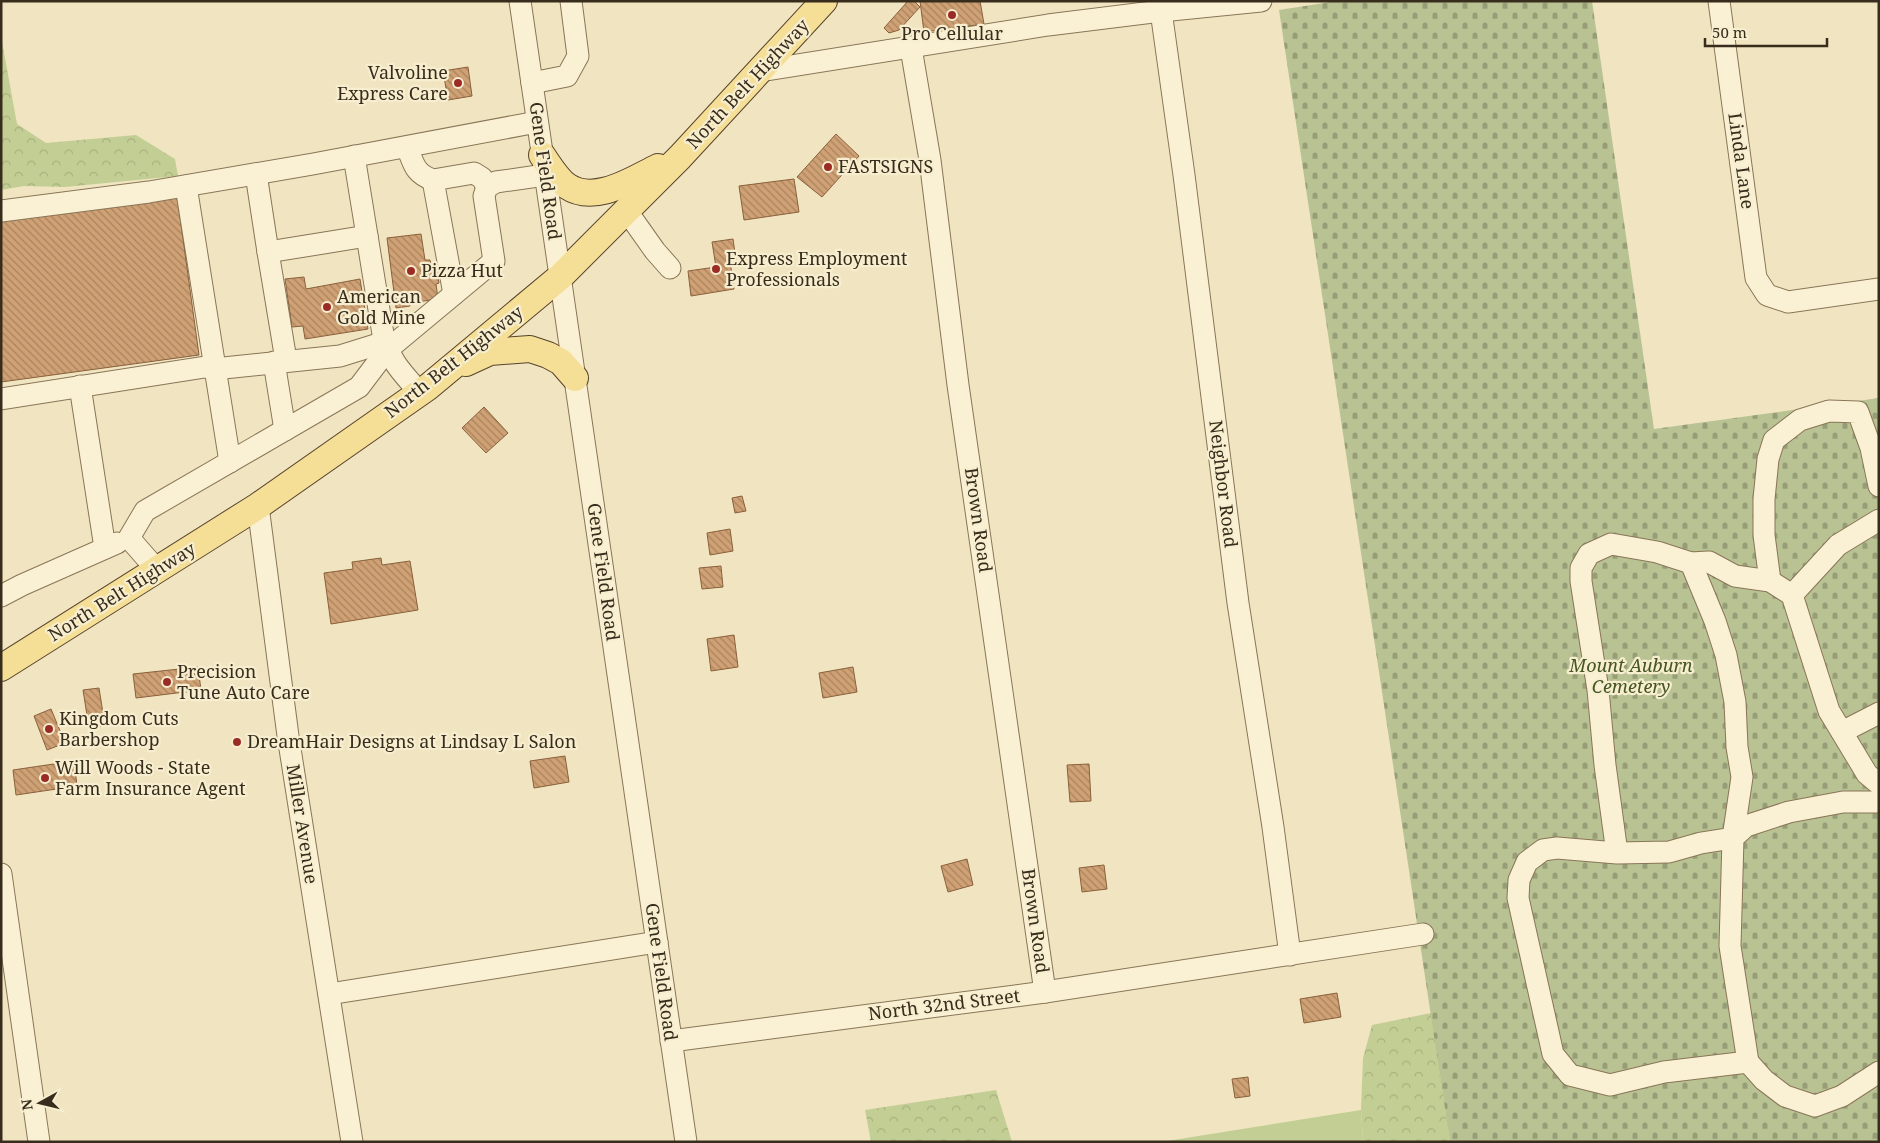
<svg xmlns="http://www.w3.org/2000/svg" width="1880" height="1143" viewBox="0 0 1880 1143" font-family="'Noto Serif',serif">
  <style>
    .grass { fill: #c3ce94 }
    .forest { fill: url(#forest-crowns) }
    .cemetery { fill: url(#cemetery-stones) }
    .building { fill: url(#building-back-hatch); stroke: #89603c }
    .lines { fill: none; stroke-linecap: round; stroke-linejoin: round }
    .minor-casing { stroke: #897557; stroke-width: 23 }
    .major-casing { stroke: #57432c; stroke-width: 28 }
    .minor { stroke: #faf1d4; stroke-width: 21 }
    .major { stroke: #f5de96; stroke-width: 26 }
    .poi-dot { fill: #9b2c25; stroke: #f7eed0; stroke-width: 2 }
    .labels { text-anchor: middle; stroke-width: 4.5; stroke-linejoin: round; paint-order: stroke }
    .poi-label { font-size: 18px; fill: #382c1c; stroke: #f7eed0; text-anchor: start }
    .street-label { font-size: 18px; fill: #382c1c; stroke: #f7eed0 }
    .park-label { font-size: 18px; font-style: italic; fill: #455622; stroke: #f7eed0 }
  </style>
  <defs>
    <pattern id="forest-crowns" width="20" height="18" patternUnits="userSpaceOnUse" patternTransform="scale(1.25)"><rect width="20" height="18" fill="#c3ce94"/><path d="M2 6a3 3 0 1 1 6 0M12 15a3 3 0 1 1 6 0" fill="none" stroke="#a8b17f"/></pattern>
    <pattern id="cemetery-stones" width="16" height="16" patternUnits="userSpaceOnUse" patternTransform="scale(1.25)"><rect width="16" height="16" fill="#b9c293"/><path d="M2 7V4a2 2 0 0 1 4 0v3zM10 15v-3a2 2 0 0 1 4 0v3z" fill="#979e77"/></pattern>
    <pattern id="building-back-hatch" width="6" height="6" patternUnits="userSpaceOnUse" patternTransform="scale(1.25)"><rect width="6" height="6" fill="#cfa174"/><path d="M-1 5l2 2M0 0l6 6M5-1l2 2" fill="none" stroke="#a9835e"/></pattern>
  </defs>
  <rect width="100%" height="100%" fill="#f0e5c0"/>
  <polygon class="grass" points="1361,1110 1363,1142 1161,1142"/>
  <g class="forest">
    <polygon points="1,36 17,124 46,143 136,135 175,159 178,176 65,187 24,186 1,190"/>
    <polygon points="1431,1013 1450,1142 1363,1142 1361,1110 1363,1058 1372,1025"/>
    <polygon points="996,1090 1012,1142 871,1142 865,1110"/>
  </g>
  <polygon class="cemetery" points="1337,1 1592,1 1654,429 1879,398 1879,1142 1450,1142 1279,10"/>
  <g class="building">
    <polygon points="908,1 914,1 920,7 899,30 889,33 884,28"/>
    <polygon points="920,1 980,1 984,24 924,32"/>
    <polygon points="468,67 472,96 448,100 443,71"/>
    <polygon points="836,134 859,156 822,197 797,177"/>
    <polygon points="794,179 799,212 744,220 739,186"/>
    <polygon points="177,195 199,355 1,382 1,220"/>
    <polygon points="421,234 425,260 430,260 432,271 437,271 439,283 436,284 438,299 410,303 410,306 396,308 387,238"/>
    <polygon points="733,239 736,260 730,261 734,289 691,296 688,271 716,267 712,242"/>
    <polygon points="304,277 306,289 360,279 368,329 305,339 303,326 292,327 285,279"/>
    <polygon points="484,407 508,433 486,453 462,428"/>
    <polygon points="742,496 746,511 735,513 732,498"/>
    <polygon points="730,529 733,551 710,555 707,533"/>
    <polygon points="381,558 382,565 410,561 418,610 331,624 324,573 353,569 352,562"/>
    <polygon points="721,566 723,587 702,589 699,568"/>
    <polygon points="734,635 738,667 711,671 707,639"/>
    <polygon points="198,667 201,690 136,698 133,674"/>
    <polygon points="853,667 857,692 823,698 819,673"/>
    <polygon points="99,688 105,726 89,728 83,690"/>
    <polygon points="51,709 65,743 47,750 34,716"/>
    <polygon points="565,756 569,782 534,788 530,761"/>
    <polygon points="74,761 77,786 16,795 13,770"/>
    <polygon points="1089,764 1091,801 1070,802 1067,765"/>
    <polygon points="967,859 973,885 948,892 941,866"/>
    <polygon points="1104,865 1107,889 1082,892 1079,868"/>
    <polygon points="1337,993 1341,1017 1304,1023 1300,999"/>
    <polygon points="1248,1077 1250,1096 1235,1098 1232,1079"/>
  </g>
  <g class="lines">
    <g class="minor-casing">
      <g id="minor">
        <polyline points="520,1 686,1142"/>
        <polyline points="1719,1 1756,278 1767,295 1788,302 1879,289"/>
        <polyline points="1161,11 1184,175 1238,603 1273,827 1290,955"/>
        <polyline points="911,48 930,160 958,385 1045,992"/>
        <polyline points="760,71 1048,25 1161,11 1261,1"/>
        <polyline points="532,83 567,76 578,56 571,1"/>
        <path d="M 407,147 C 414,164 414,173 433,180"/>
        <path d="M 354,156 L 383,334 C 391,363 401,371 420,393"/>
        <polyline points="256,174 268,252"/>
        <polyline points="186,186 230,462"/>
        <polyline points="626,210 655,251 670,268"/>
        <polyline points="1,211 149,192 313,164 537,122"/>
        <polyline points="454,294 433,180 474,173 482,178 487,187"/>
        <polyline points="286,360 268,252 367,236"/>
        <polyline points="274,362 285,430"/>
        <polyline points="80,386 105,548"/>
        <polyline points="1,399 205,367 214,369 340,356 385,342"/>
        <polyline points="258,506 288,736 352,1142"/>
        <polyline points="1691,563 1709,562 1735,576 1770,581 1792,595 1829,711 1867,774 1879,784"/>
        <polyline points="157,570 129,538 145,511 359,387 387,350 494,261 484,196 487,187 496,182 545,175"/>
        <polyline points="1770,581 1764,535 1764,499 1768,459 1774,440 1800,420 1829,411 1858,412 1871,448 1879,486"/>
        <polyline points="1792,595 1838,545 1879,520"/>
        <polyline points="1,596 22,585 117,543"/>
        <polyline points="1842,732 1879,713"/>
        <polyline points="1879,802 1843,802 1789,812 1746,826 1733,838 1730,946 1748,1062 1764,1080 1785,1096 1815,1106 1842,1096 1879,1072"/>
        <polyline points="1617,853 1605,765 1598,690 1581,581 1581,568 1589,554 1611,544 1657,552 1691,563 1715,621 1726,655 1735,702 1737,747 1742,777 1733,838 1701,843 1669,852 1617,853 1557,848 1543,850 1527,862 1519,880 1518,898 1553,1054 1570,1075 1610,1085 1664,1072 1748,1062"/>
        <polyline points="1,874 39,1142"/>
        <polyline points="329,994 657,942"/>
        <polyline points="671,1041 1045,992 1423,934"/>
      </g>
    </g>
    <g class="major-casing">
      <g id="major">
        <path d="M 542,155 C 549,165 557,179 567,186 C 595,205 633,179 658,167"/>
        <polyline points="466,363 490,352 530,349 548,355 561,362 575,378"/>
        <polyline points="1,668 258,506 428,387 560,277 680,157 824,1"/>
      </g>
    </g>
    <use href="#minor" class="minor"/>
    <use href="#major" class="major"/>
  </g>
  <g class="poi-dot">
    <circle cx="952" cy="15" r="5"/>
    <circle cx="458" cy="83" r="5"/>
    <circle cx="828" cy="167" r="5"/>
    <circle cx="716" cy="269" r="5"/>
    <circle cx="411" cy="271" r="5"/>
    <circle cx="327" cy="307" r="5"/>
    <circle cx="167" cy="682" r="5"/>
    <circle cx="49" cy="729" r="5"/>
    <circle cx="237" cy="742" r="5"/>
    <circle cx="45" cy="778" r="5"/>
  </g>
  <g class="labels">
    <g class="poi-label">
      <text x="952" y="40" text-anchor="middle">Pro Cellular</text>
      <text x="448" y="79" text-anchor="end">Valvoline<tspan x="448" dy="21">Express Care</tspan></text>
      <text x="838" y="173">FASTSIGNS</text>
      <text x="726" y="265">Express Employment<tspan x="726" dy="21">Professionals</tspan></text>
      <text x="421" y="277">Pizza Hut</text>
      <text x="337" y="303">American<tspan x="337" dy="21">Gold Mine</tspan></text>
      <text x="177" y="678">Precision<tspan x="177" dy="21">Tune Auto Care</tspan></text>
      <text x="59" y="725">Kingdom Cuts<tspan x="59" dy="21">Barbershop</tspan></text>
      <text x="247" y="748">DreamHair Designs at Lindsay L Salon</text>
      <text x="55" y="774">Will Woods - State<tspan x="55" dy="21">Farm Insurance Agent</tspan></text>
    </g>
    <g class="street-label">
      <text transform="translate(748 84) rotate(-47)" y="6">North Belt Highway</text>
      <text transform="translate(1741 161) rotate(82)" y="6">Linda Lane</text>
      <text transform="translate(545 171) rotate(82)" y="6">Gene Field Road</text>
      <text transform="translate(454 362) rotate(-38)" y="6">North Belt Highway</text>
      <text transform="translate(1223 484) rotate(83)" y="6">Neighbor Road</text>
      <text transform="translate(978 520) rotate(82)" y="6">Brown Road</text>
      <text transform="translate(603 572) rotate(82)" y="6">Gene Field Road</text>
      <text transform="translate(122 592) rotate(-32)" y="6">North Belt Highway</text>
      <text transform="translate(302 824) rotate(81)" y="6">Miller Avenue</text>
      <text transform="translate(1035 921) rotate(82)" y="6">Brown Road</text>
      <text transform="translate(661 972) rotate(82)" y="6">Gene Field Road</text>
      <text transform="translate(944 1005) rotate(-7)" y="6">North 32nd Street</text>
    </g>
    <g class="park-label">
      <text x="1631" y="672">Mount Auburn<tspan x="1631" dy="21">Cemetery</tspan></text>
    </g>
  </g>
  <rect width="1880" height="1143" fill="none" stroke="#382c1c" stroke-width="5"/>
  <g transform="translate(40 1103) rotate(262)" stroke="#f7eed0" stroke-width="4" paint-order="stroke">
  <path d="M0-4L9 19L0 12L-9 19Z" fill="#382c1c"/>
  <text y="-8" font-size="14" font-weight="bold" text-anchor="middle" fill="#382c1c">N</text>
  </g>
  <path d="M1705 38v8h122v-8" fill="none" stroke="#382c1c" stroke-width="2.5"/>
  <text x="1712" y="38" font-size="15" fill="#382c1c" stroke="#f7eed0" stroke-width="4" paint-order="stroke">50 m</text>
</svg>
